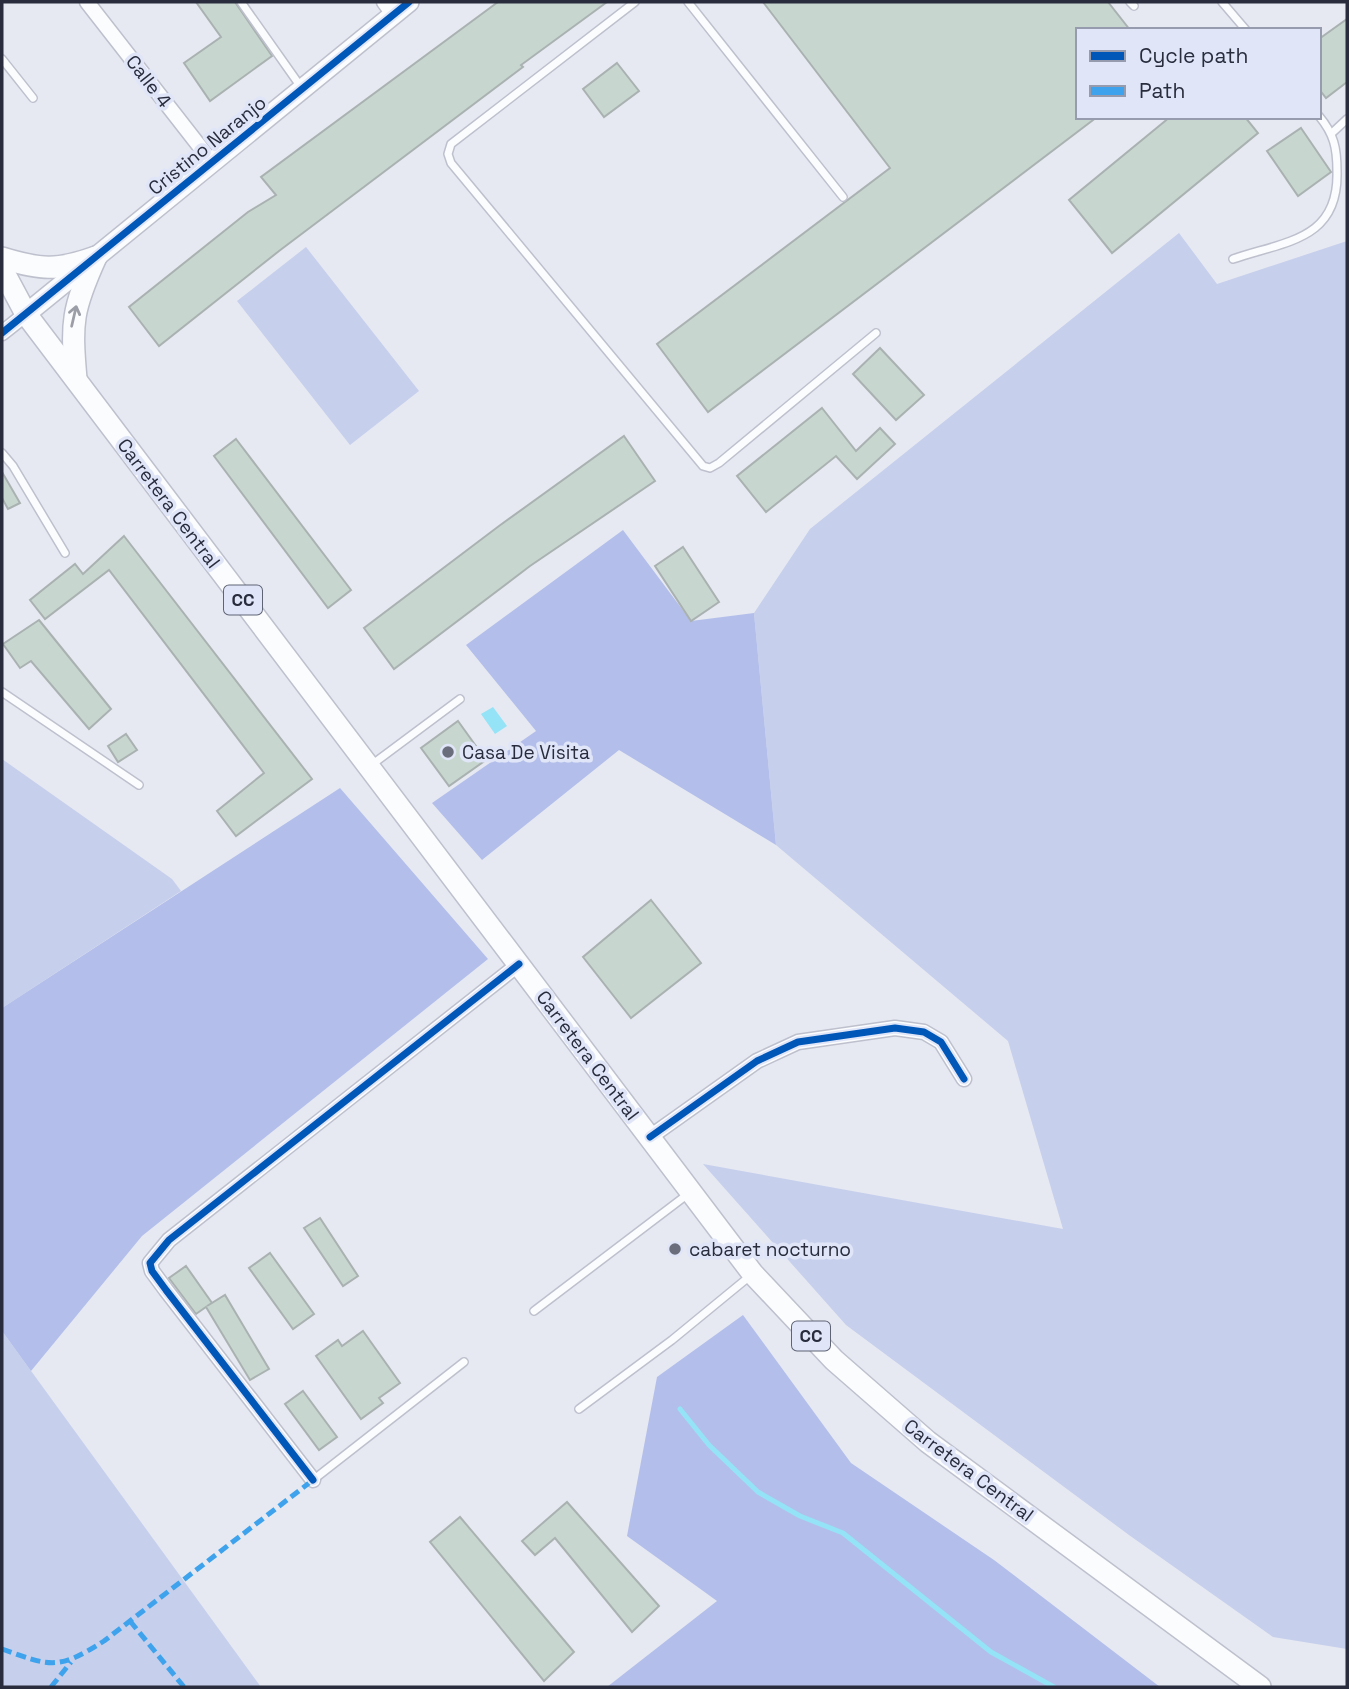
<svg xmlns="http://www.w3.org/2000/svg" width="1349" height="1689" viewBox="0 0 1349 1689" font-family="'Space Grotesk',sans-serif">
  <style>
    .green { fill: #c6cfec }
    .forest { fill: #b3bfea }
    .water { fill: #94e3f6 }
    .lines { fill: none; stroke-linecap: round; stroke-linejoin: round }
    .stream { stroke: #94e3f6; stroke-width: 5 }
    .building { fill: #c7d7d0; stroke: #aab2b1; stroke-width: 2 }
    .lane-casing { stroke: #bec1cd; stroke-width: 10 }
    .street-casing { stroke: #bec1cd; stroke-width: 17 }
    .secondary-casing { stroke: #bec1cd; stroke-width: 22 }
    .primary-casing { stroke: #bec1cd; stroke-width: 24 }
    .lane { stroke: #fbfcfd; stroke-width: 7 }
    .street { stroke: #fbfcfd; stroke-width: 14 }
    .secondary { stroke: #fbfcfd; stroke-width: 19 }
    .primary { stroke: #fbfcfd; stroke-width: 21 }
    .quiet { stroke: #3ea3ec; stroke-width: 5; stroke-dasharray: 10 5; stroke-linecap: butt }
    .cycleway-casing { stroke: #e0e6f8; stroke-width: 11 }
    .cycleway { stroke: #0057b8; stroke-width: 7 }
    .oneway { stroke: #9c9ea7 }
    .poi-dot { fill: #6a6e7c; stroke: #e0e6f8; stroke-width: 2.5 }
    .labels { text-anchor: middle; stroke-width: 7; stroke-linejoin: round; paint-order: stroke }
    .shield { fill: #e0e6f8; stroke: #5f6475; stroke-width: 2 }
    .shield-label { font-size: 18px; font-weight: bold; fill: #282c3d }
    .street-label { font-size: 19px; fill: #282c3d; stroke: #e0e6f8 }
    .poi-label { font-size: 19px; fill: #282c3d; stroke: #e0e6f8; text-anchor: start }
  </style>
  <rect width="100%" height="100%" fill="#e6e9f2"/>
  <g class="green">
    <polygon points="1179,233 1217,284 1347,241 1347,1649 1273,1637 1129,1535 846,1325 703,1164 1063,1229 1008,1041 776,845 754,613 810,529"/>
    <polygon points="306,247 419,391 350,445 237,301"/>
    <polygon points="2,759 172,879 181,891 2,1008"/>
    <polygon points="2,1331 261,1687 2,1687"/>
  </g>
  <g class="forest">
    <polygon points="623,530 691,621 754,613 776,845 619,750 482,860 432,803 536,731 466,645"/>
    <polygon points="340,788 488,959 142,1236 31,1371 2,1331 2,1008"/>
    <polygon points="743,1315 851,1463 994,1560 1160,1687 607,1687 717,1601 627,1536 657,1377"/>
  </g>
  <polygon class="water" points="493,707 507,726 495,734 481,714"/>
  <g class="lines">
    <polyline class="stream" points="680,1409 709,1445 758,1492 800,1516 843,1533 991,1652 1054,1687"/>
  </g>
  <g class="building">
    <polygon points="196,2 235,2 272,56 210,101 184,63 221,37"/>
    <polygon points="498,2 607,2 521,65 523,67 279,251 159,346 129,307 248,212 276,195 261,177"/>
    <polygon points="763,2 1108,2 1130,30 1078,30 1078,117 1097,117 708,412 657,344 890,168"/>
    <polygon points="1347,19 1347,82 1326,98 1319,89 1319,39"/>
    <polygon points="617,63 639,91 604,117 583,89"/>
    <polygon points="1170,117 1245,117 1258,133 1112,253 1069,200"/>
    <polygon points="1301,128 1331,172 1298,196 1267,151"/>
    <polygon points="880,348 924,395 896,420 853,374"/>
    <polygon points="822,408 856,451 880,428 895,444 857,479 836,456 766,512 737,476"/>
    <polygon points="624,436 655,481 530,566 394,669 364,628 499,526"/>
    <polygon points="236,439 351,590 328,608 214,456"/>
    <polygon points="2,472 20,503 8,509 2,498"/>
    <polygon points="124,536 312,779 236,836 217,811 264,773 109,570 45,619 30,600 75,564 83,574"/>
    <polygon points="683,547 719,602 691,621 655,566"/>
    <polygon points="39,620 111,709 89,729 31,661 20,668 3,644"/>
    <polygon points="458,721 486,760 449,786 421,748"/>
    <polygon points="126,734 137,750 118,762 108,746"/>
    <polygon points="651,900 701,963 631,1018 583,957"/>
    <polygon points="320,1218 358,1276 343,1286 304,1228"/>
    <polygon points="270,1253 314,1314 293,1329 249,1268"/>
    <polygon points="186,1266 212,1303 207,1306 225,1295 269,1369 250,1380 206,1307 196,1314 169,1278"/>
    <polygon points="363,1331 400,1383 379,1398 383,1403 361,1419 316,1356 338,1340 342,1346"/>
    <polygon points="303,1391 337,1437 319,1450 285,1404"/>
    <polygon points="567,1502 659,1606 632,1632 555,1538 535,1555 522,1541"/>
    <polygon points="460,1517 574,1652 544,1681 430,1542"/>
  </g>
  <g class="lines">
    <g class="lane-casing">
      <g id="lane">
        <polyline points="241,2 301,87"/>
        <polyline points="635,2 451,144 448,154 451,163 703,466 710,468 719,463 876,333"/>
        <polyline points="688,2 843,197"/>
        <polyline points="1130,2 1134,6"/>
        <polyline points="1222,2 1246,30"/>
        <polyline points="2,59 33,98"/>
        <polyline points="1333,132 1347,119"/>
        <path d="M 1233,259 C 1286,241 1339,240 1337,171 C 1337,148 1334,134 1319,116"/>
        <polyline points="2,453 13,466 65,553"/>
        <polyline points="2,692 139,785"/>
        <polyline points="370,766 460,699"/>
        <polyline points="534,1311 688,1194"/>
        <polyline points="579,1409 672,1340 750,1276"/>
        <polyline points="313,1480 464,1362"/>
      </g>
    </g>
    <g class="street-casing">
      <g id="street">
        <polyline points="87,2 211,161"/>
        <polyline points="384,2 393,14"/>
        <polyline points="2,333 26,314"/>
        <polyline points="650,1137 757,1061 798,1042 895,1028 924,1032 941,1042 964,1079"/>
        <polyline points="313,1480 166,1290 152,1271 150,1263 169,1240 519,964"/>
      </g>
    </g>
    <g class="secondary-casing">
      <polyline id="secondary" points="26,314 409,2"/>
    </g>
    <g class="primary-casing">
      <g id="primary">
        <path d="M 2,258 C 41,270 57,271 96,257"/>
        <polyline points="2,269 26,314 753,1274 834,1360 928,1442 1260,1687"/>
        <path d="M 76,379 C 71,322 72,310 96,257"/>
      </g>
    </g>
    <use href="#lane" class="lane"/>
    <use href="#street" class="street"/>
    <use href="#secondary" class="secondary"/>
    <use href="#primary" class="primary"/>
    <g class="quiet">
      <polyline points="130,1621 184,1687"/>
      <path d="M 2,1649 C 52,1667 58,1670 104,1641 L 313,1480"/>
      <polyline points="51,1687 71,1662"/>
    </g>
    <g class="cycleway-casing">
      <g id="cycleway">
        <polyline points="2,333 409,2"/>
        <polyline points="650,1137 757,1061 798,1042 895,1028 924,1032 941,1042 964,1079"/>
        <polyline points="313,1480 166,1290 152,1271 150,1263 169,1240 519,964"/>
      </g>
    </g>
    <use href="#cycleway" class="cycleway"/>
  </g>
  <defs><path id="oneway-shaft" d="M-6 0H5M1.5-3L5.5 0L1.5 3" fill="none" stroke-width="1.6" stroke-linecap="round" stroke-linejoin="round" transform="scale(1.75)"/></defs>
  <use class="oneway" href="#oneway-shaft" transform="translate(74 316) rotate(-77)"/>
  <g class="poi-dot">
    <circle cx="448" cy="752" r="7"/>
    <circle cx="675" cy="1249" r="7"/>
  </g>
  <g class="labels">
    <g class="shield">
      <rect x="224" y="585.5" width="38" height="29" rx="5"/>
      <rect x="792" y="1321.5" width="38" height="29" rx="5"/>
    </g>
    <g class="shield-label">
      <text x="243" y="606">CC</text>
      <text x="811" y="1342">CC</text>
    </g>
    <g class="street-label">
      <text transform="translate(149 81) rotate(52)" y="7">Calle 4</text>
      <text transform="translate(207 145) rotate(-39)" y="7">Cristino Naranjo</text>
      <text transform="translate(169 503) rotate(53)" y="7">Carretera Central</text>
      <text transform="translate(588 1055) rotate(53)" y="7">Carretera Central</text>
      <text transform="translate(969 1470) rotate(37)" y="7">Carretera Central</text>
    </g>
    <g class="poi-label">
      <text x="462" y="759">Casa De Visita</text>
      <text x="689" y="1256">cabaret nocturno</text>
    </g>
  </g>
  <rect width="1349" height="1689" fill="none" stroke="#282c3d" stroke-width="7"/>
  <rect x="1076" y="28" width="245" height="91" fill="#e0e6f8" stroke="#969cad" stroke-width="2"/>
  <rect x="1090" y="51" width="35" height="10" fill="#0057b8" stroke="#969cad" stroke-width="2"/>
  <text x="1139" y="63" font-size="21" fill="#282c3d">Cycle path</text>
  <rect x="1090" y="86" width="35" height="10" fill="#3ea3ec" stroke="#969cad" stroke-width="2"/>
  <text x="1139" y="98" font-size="21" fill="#282c3d">Path</text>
</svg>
